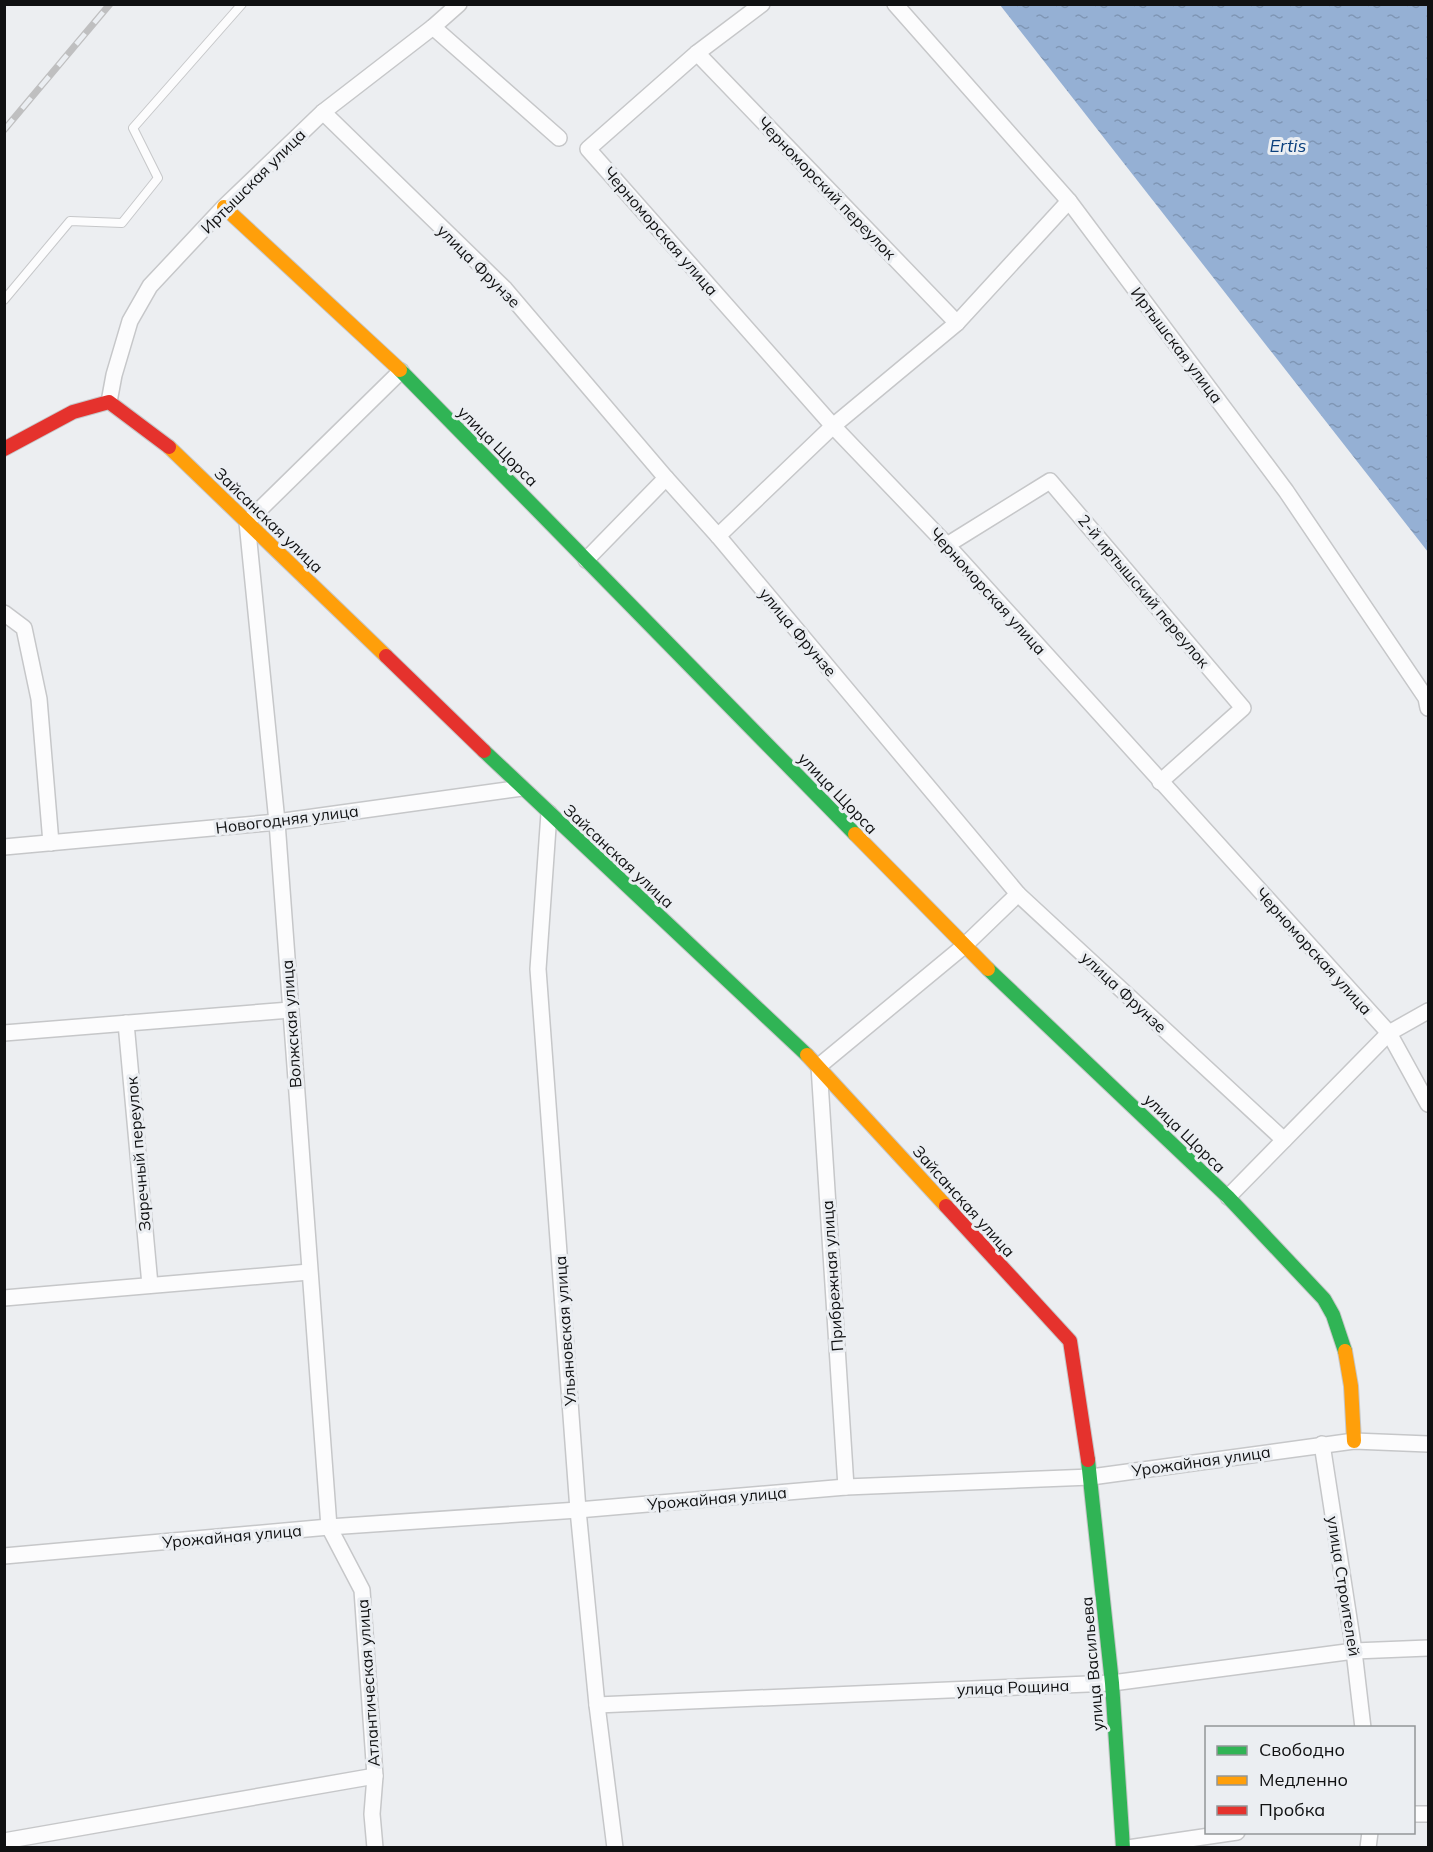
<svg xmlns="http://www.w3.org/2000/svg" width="1433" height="1852" viewBox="0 0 1433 1852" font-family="Mulish,sans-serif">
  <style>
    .water { fill: url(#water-ripples) }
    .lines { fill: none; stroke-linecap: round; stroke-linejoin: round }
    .lane-casing { stroke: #c6c7c9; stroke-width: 10 }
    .street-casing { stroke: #c6c7c9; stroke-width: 18 }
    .fast-casing { stroke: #c6c7c9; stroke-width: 16 }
    .slow-casing { stroke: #c6c7c9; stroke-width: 16 }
    .jam-casing { stroke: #c6c7c9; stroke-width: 16 }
    .lane { stroke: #fcfcfd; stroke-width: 8 }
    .street { stroke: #fcfcfd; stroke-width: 15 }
    .fast { stroke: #30b455; stroke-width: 14 }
    .slow { stroke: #ff9f0a; stroke-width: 14 }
    .jam { stroke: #e5322d; stroke-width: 14 }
    .rail-casing { stroke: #bfbfc0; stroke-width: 7 }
    .rail { stroke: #ebeef2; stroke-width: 4.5; stroke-dasharray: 14; stroke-linecap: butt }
    .labels { text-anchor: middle; stroke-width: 6; stroke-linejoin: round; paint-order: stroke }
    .street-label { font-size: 16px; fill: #101112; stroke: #ebeef2 }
    .water-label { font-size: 18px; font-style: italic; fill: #0b407d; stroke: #ebeef2 }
  </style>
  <defs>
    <pattern id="water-ripples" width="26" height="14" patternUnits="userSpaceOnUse" patternTransform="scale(1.5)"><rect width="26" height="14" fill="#95b0d4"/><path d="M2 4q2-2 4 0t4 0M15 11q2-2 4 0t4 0" fill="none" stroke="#7f96b5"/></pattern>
  </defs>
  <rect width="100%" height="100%" fill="#eceef1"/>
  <polygon class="water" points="1000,5 1428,5 1428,552"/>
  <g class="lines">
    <g class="lane-casing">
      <polyline id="lane" points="4,300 70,221 122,223 158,178 133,128 242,4"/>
    </g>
    <g class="street-casing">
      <g id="street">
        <polyline points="762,4 697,53 588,149 833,426 947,545 1389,1033 1428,1104"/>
        <polyline points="895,4 1069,201 1286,491 1426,698 1428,708"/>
        <polyline points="433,27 559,138"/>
        <polyline points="697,53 957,323"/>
        <polyline points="323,112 505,289 666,478 718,536 1018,894 1284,1140"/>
        <polyline points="109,402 114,375 130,321 150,286 224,207 323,112 433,27 459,4"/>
        <polyline points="718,536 833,426 957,323 1069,201"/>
        <polyline points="947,545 1050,481 1243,708 1160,782"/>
        <polyline points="586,560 666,478"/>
        <polyline points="4,613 24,628 39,699 51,843"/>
        <polyline points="549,813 538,969 578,1510 597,1705 615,1848"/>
        <polyline points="4,847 277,822 522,788"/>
        <polyline points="126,1023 150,1285"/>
        <polyline points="4,1033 290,1010"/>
        <polyline points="1228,1197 1389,1033 1428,1011"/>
        <polyline points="4,1298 309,1272"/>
        <polyline points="1322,1444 1354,1651 1363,1728"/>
        <polyline points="846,1487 819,1066 964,946 1018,894"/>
        <polyline points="4,1556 329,1527 578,1510 846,1487 1091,1477 1354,1441 1428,1444"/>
        <polyline points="597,1705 1112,1683 1354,1651 1428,1648"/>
        <polyline points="1414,1814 1428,1814"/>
        <polyline points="4,1841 375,1776"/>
        <polyline points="375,1848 372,1814 375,1776 362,1590 329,1527 277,822 247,522 401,371"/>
        <polyline points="1128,1848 1237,1832"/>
        <polyline points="1368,1848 1370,1832"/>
      </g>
    </g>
    <g class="fast-casing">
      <g id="fast">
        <polyline points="400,370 855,834"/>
        <polyline points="484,751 807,1055"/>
        <polyline points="988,969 1228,1197 1324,1299 1333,1315 1345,1351"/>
        <polyline points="1088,1460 1112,1683 1123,1848"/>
      </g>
    </g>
    <g class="slow-casing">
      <g id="slow">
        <polyline points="224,207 400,370"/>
        <polyline points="169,447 386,656"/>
        <polyline points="855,834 988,969"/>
        <polyline points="807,1055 946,1206"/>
        <polyline points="1345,1351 1351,1386 1354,1441"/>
      </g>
    </g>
    <g class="jam-casing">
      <g id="jam">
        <polyline points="4,449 73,412 109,402 169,447"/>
        <polyline points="386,656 484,751"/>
        <polyline points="946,1206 1070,1341 1088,1460"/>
      </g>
    </g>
    <use href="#lane" class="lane"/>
    <use href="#street" class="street"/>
    <use href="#fast" class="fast"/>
    <use href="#slow" class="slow"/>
    <use href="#jam" class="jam"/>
    <g class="rail-casing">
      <polyline id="rail" points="4,130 110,4"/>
    </g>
    <use href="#rail" class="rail"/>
  </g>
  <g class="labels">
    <g class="street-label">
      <text transform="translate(253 181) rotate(-45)" y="6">Иртышская улица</text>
      <text transform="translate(827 188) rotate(46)" y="6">Черноморский переулок</text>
      <text transform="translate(661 231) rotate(49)" y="6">Черноморская улица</text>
      <text transform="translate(479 266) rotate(45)" y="6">улица Фрунзе</text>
      <text transform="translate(1177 345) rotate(53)" y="6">Иртышская улица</text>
      <text transform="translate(498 446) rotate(45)" y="6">улица Щорса</text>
      <text transform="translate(269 520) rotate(44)" y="6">Зайсанская улица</text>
      <text transform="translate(988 591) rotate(48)" y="6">Черноморская улица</text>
      <text transform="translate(1144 591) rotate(50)" y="6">2-й иртышский переулок</text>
      <text transform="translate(798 632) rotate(50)" y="6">улица Фрунзе</text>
      <text transform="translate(838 793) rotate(46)" y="6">улица Щорса</text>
      <text transform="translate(287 819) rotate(-7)" y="6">Новогодняя улица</text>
      <text transform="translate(619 856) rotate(43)" y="6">Зайсанская улица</text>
      <text transform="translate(1314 951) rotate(48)" y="6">Черноморская улица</text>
      <text transform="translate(1124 992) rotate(43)" y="6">улица Фрунзе</text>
      <text transform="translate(291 1024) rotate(-94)" y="6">Волжская улица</text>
      <text transform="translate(1185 1133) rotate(44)" y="6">улица Щорса</text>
      <text transform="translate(138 1154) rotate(-95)" y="6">Заречный переулок</text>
      <text transform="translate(964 1201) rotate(48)" y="6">Зайсанская улица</text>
      <text transform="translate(832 1276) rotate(-94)" y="6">Прибрежная улица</text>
      <text transform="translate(565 1331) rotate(-94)" y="6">Ульяновская улица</text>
      <text transform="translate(1201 1461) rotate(-8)" y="6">Урожайная улица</text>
      <text transform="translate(717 1498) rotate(-5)" y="6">Урожайная улица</text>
      <text transform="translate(232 1536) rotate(-5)" y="6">Урожайная улица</text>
      <text transform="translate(1344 1586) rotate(81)" y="6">улица Строителей</text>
      <text transform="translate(1092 1664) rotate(-95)" y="6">улица Васильева</text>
      <text transform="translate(368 1683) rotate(-94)" y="6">Атлантическая улица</text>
      <text transform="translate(1013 1687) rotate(-2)" y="6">улица Рощина</text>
    </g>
    <g class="water-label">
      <text x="1288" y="152">Ertis</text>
    </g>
  </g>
  <rect width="1433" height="1852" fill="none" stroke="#101112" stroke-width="12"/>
  <rect x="1205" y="1726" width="210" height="108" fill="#ebeef2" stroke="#939698" stroke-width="1.5"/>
  <rect x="1217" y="1746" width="30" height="9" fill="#30b455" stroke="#939698" stroke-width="1.5"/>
  <text x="1259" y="1756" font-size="18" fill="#101112">Свободно</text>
  <rect x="1217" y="1776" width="30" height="9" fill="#ff9f0a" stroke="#939698" stroke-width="1.5"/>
  <text x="1259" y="1786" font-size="18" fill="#101112">Медленно</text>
  <rect x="1217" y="1806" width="30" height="9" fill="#e5322d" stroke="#939698" stroke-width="1.5"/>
  <text x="1259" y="1816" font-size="18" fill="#101112">Пробка</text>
</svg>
